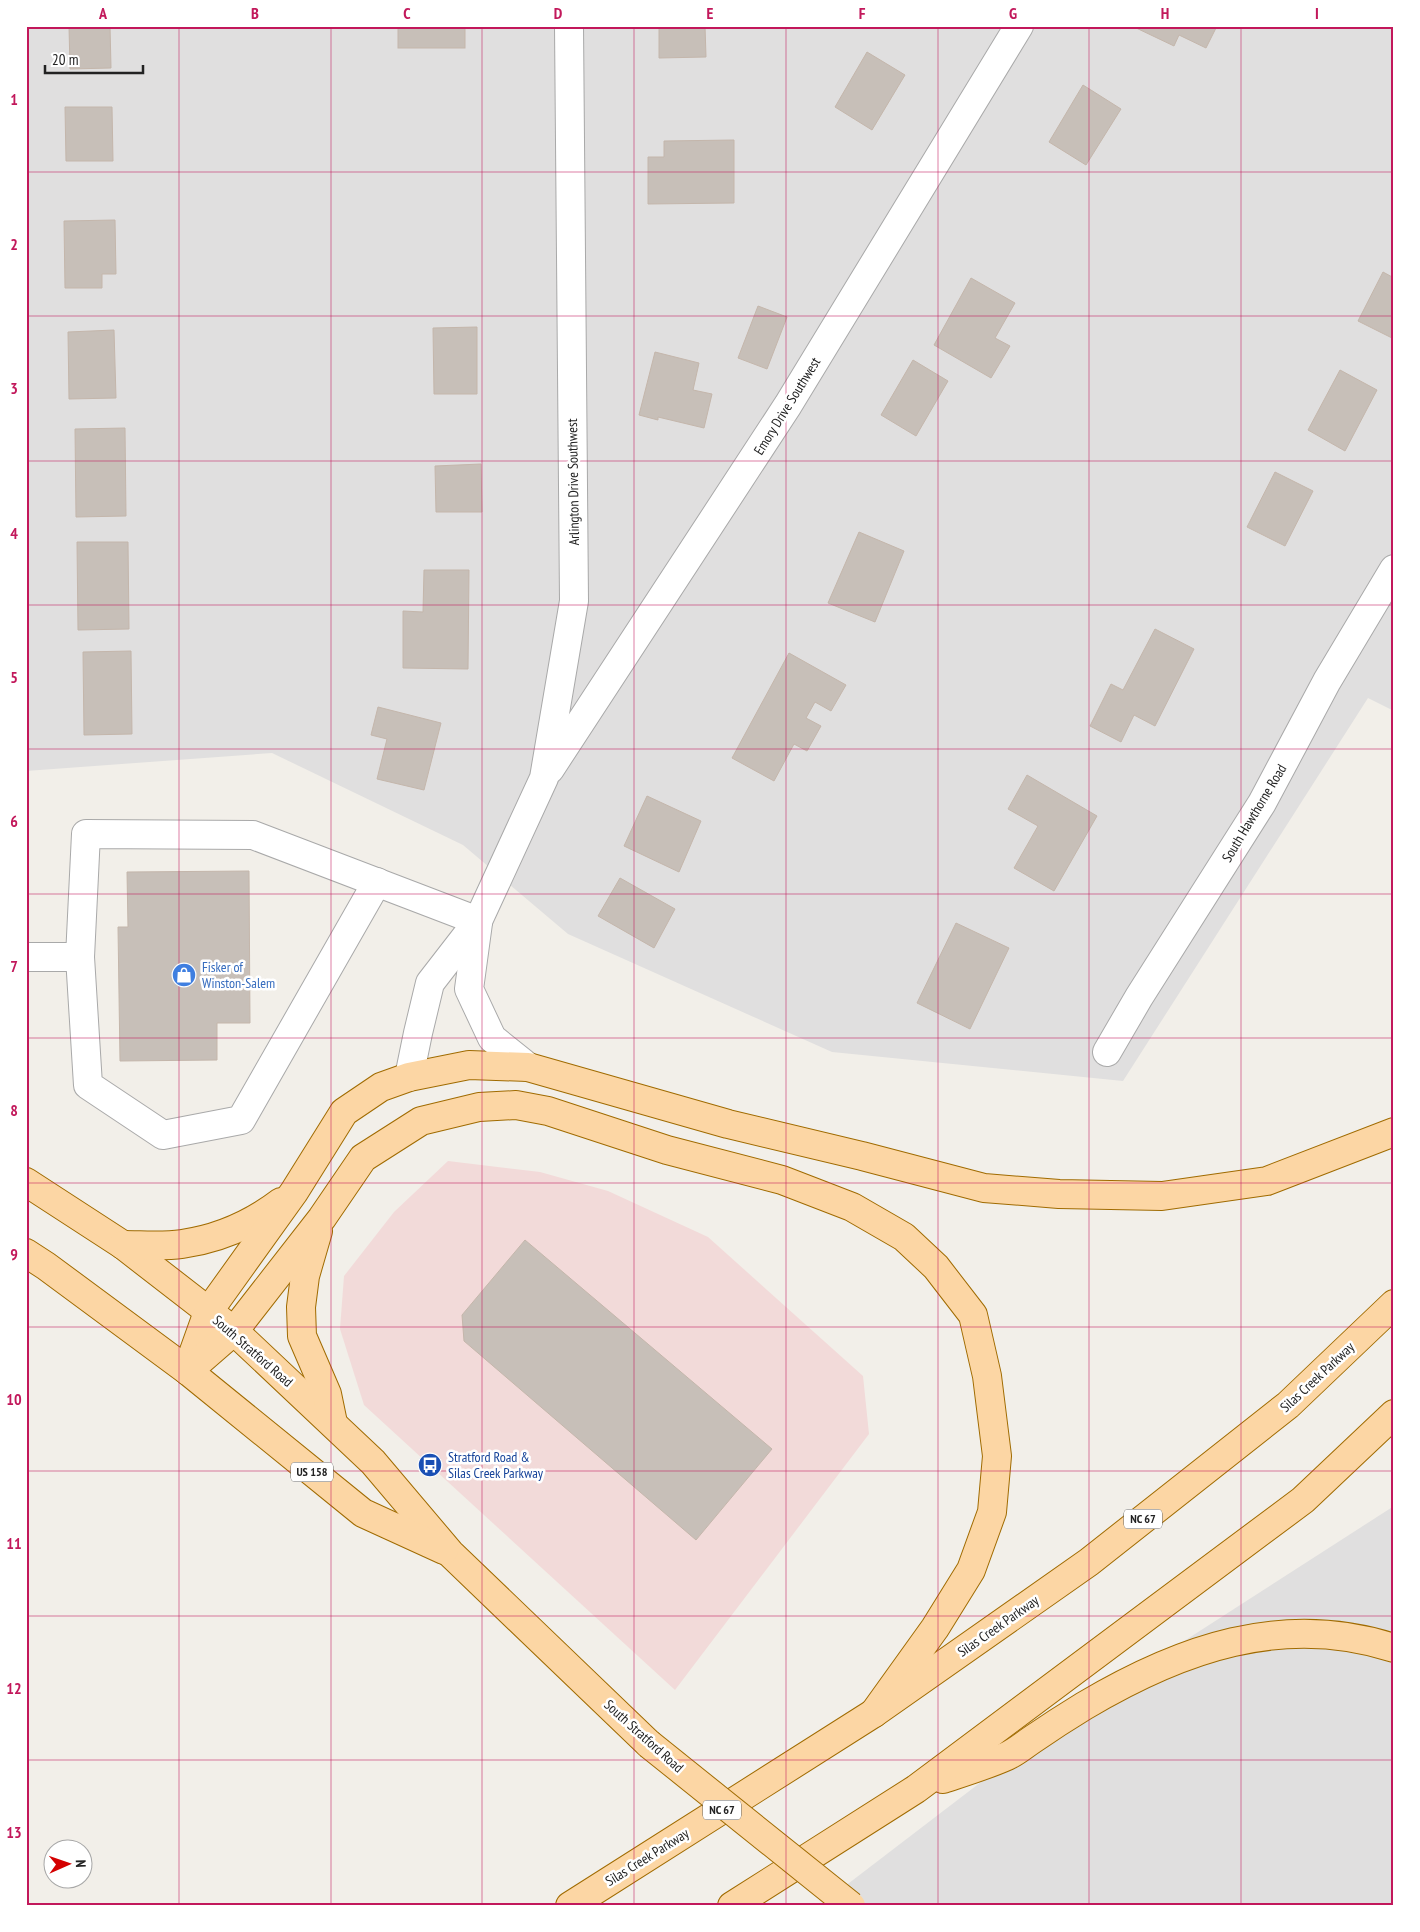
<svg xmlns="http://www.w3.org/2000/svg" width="1420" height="1932" viewBox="0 0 1420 1932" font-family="'PT Sans Narrow',sans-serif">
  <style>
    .residential { fill: #e0dfdf }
    .commercial { fill: #f2dad9 }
    .building { fill: #c7bfb8; stroke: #c4b6ab }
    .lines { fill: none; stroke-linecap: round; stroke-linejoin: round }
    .minor-casing { stroke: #a9a9a9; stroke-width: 30 }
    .major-casing { stroke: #a06b00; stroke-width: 30 }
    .minor { stroke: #fff; stroke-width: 28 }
    .major { stroke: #fcd6a4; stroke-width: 28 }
    .major-bridge-casing { stroke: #a06b00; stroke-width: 30; stroke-linecap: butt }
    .major-bridge { stroke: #fcd6a4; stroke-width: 28 }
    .grid { fill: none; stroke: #c2185b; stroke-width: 1; stroke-opacity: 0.55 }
    .labels { text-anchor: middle; stroke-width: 5; stroke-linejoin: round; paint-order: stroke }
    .shield { fill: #fff; stroke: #646464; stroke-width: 1 }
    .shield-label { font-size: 12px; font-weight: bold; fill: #222 }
    .street-label { font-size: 14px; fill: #222; stroke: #fff }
    .shop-label { font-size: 14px; fill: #366cbe; stroke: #fff; text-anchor: start }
    .transit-label { font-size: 14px; fill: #164399; stroke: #fff; text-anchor: start }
    .neatline { fill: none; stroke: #c2185b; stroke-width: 2 }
    .grid-label { font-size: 16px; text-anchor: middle; font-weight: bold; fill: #c2185b }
  </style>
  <rect width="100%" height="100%" fill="#f2efe9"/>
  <g class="residential">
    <polygon points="26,26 1394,26 1394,711 1368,698 1123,1081 832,1052 568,934 463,845 272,753 26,771"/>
    <polygon points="1394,1506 1394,1906 819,1906 1066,1717"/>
  </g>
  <polygon class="commercial" points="448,1161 540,1172 608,1191 708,1237 863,1376 869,1434 675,1690 364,1405 340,1329 344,1276 394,1212"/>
  <g class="building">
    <polygon points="69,26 110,26 111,68 70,69"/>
    <rect x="398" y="26" width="67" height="22"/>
    <polygon points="659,26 705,26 706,57 659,58"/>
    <polygon points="1132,26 1217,26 1206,48 1179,35 1174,46"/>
    <polygon points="867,52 905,75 872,130 835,107"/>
    <polygon points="1083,85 1121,109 1086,165 1049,142"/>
    <polygon points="65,107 112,107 113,161 66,161"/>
    <polygon points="734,140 734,203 648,204 648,157 664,157 664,141"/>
    <polygon points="115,220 116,274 102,274 102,288 65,288 64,221"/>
    <polygon points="1383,272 1394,278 1394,339 1358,321"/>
    <polygon points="971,278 1015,303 995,338 1010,346 991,378 934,345"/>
    <polygon points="758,306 787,317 767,369 738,358"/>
    <polygon points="477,327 477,394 434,394 433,328"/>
    <polygon points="114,330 116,398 69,399 68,332"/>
    <polygon points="655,352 699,363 693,390 712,394 704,428 658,417 658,420 639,415"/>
    <polygon points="913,360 948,381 916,436 881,415"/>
    <polygon points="1340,370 1377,390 1345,451 1308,430"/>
    <polygon points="125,428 126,516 76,517 75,429"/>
    <polygon points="481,464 482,512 436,512 435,466"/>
    <polygon points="1275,472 1313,491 1285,546 1247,527"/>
    <polygon points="859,532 904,551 875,622 828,603"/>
    <polygon points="77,542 128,542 129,629 78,630"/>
    <polygon points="424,570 469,570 468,669 403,668 403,611 423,612"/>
    <polygon points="1155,629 1194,649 1155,726 1134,715 1121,742 1090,726 1111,684 1123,690"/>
    <polygon points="131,651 132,734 84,735 83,652"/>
    <polygon points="789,653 846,685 831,711 815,702 806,718 821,726 807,751 794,744 774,781 732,758"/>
    <polygon points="378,707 441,723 424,790 377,779 387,739 371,735"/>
    <polygon points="1027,775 1097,816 1054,891 1014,868 1038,826 1008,809"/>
    <polygon points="647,796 701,821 679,872 624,846"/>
    <polygon points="249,871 250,1023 217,1023 217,1060 120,1061 118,927 128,927 127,872"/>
    <polygon points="620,878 675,909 654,948 598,916"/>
    <polygon points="956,923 1009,948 970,1029 917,1003"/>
    <polygon points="525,1240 772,1449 696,1540 464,1341 462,1315"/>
  </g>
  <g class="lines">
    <g class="minor-casing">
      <g id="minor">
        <polyline points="550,769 788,405 1019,26"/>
        <polyline points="478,923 469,989 492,1038 528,1067"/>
        <polyline points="26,957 80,957 86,834 253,835 478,921"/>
        <polyline points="80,957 88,1085 163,1135 241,1120 377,882"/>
        <polyline points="1107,1052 1139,997 1262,803 1327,681 1394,569"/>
        <polyline points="409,1077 418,1033 430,983 478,921 544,778 574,601 569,26"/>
      </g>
    </g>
    <g class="major-casing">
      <g id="major">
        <polyline points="26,1182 123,1245 234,1331 373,1462 450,1553 649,1744"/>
        <polyline points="318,1231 305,1276 301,1307 302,1336 327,1394 333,1423"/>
        <path d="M 123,1245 C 142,1245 163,1247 182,1244 C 218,1239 252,1224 281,1202"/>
        <polyline points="26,1253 46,1266 188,1371 363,1513 444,1550"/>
        <polyline points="188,1368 208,1312 294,1192 344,1112 381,1087 409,1077 469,1065 528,1067 728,1124 862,1156 984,1188 1059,1194 1162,1196 1267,1181 1394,1132"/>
        <polyline points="188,1371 234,1331 322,1218 363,1158 421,1121 479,1107 516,1105 548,1111 667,1150 782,1180 852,1207 904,1237 936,1267 973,1315 987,1376 997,1456 992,1512 971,1570 935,1628 874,1713"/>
        <path d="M 943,1779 C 964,1772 987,1765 1007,1756 C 1016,1752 1024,1745 1033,1739 C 1049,1728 1066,1717 1084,1706 C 1180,1649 1282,1612 1394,1648"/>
        <polyline points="570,1906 874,1713 1089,1562 1288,1405 1394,1304"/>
        <polyline points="732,1906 916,1789 1303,1500 1394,1414"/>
      </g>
    </g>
    <use href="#minor" class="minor"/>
    <use href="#major" class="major"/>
    <g class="major-bridge-casing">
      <polyline id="major-bridge" points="649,1744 851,1906"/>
    </g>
    <use href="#major-bridge" class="major-bridge"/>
  </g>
  <path class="grid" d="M 179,26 L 179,1906M 331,26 L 331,1906M 482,26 L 482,1906M 634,26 L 634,1906M 786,26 L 786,1906M 938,26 L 938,1906M 1089,26 L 1089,1906M 1241,26 L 1241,1906M 26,172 L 1394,172M 26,316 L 1394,316M 26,461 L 1394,461M 26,605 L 1394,605M 26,749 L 1394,749M 26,894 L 1394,894M 26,1038 L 1394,1038M 26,1183 L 1394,1183M 26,1327 L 1394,1327M 26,1471 L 1394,1471M 26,1616 L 1394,1616M 26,1760 L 1394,1760"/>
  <defs>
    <g id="shop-disc" transform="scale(1.25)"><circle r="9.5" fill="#3f7fe0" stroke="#fff"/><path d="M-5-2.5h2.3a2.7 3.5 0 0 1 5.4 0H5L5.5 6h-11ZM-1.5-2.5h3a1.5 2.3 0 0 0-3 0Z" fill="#fff"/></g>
    <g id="bus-disc" transform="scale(1.25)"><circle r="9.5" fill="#1a4fb4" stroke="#fff"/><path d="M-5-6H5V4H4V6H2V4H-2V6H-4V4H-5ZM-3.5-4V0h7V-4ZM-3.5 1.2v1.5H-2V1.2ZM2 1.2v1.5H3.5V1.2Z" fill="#fff"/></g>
  </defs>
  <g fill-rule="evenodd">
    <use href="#shop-disc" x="184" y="975"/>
    <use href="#bus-disc" x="430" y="1465"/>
  </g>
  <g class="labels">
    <g class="shield">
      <rect x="291" y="1462.5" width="42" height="19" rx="4"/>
      <rect x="1124" y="1509.5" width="38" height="19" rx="4"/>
      <rect x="703" y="1800.5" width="38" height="19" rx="4"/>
    </g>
    <g class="shield-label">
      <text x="312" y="1476">US 158</text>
      <text x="1143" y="1523">NC 67</text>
      <text x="722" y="1814">NC 67</text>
    </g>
    <g class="street-label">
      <text transform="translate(787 406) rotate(-58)" y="5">Emory Drive Southwest</text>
      <text transform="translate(573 482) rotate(-91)" y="5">Arlington Drive Southwest</text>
      <text transform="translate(1254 813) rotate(-59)" y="5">South Hawthorne Road</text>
      <text transform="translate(253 1351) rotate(41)" y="5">South Stratford Road</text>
      <text transform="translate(1317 1377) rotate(-43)" y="5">Silas Creek Parkway</text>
      <text transform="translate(998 1626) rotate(-35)" y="5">Silas Creek Parkway</text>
      <text transform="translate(644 1736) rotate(42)" y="5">South Stratford Road</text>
      <text transform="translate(647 1857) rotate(-32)" y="5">Silas Creek Parkway</text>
    </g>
    <g class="shop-label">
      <text x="202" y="972">Fisker of<tspan x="202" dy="16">Winston-Salem</tspan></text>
    </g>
    <g class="transit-label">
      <text x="448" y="1462">Stratford Road &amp;<tspan x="448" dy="16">Silas Creek Parkway</tspan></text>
    </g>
  </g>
  <rect width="1420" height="1932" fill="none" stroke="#ffffff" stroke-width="55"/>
  <g transform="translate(68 1864) rotate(88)"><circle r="24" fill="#ffffff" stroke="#a7a7a7"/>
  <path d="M0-4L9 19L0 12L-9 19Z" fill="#d40000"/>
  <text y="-8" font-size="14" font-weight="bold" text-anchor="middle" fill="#222222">N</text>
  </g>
  <path d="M45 65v8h98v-8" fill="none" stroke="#222222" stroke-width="2.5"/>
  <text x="52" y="65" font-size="15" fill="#222222" stroke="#ffffff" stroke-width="4" paint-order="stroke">20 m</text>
  <rect x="28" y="28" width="1364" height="1876" class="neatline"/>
  <g class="grid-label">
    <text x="103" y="19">A</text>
    <text x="255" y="19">B</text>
    <text x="407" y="19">C</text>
    <text x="558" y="19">D</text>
    <text x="710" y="19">E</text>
    <text x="862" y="19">F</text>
    <text x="1013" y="19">G</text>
    <text x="1165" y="19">H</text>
    <text x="1317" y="19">I</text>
    <text x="14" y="105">1</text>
    <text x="14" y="250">2</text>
    <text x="14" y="394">3</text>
    <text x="14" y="539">4</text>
    <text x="14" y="683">5</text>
    <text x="14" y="827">6</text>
    <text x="14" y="972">7</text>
    <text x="14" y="1116">8</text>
    <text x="14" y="1260">9</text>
    <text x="14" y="1405">10</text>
    <text x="14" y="1549">11</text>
    <text x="14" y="1694">12</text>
    <text x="14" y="1838">13</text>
  </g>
</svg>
